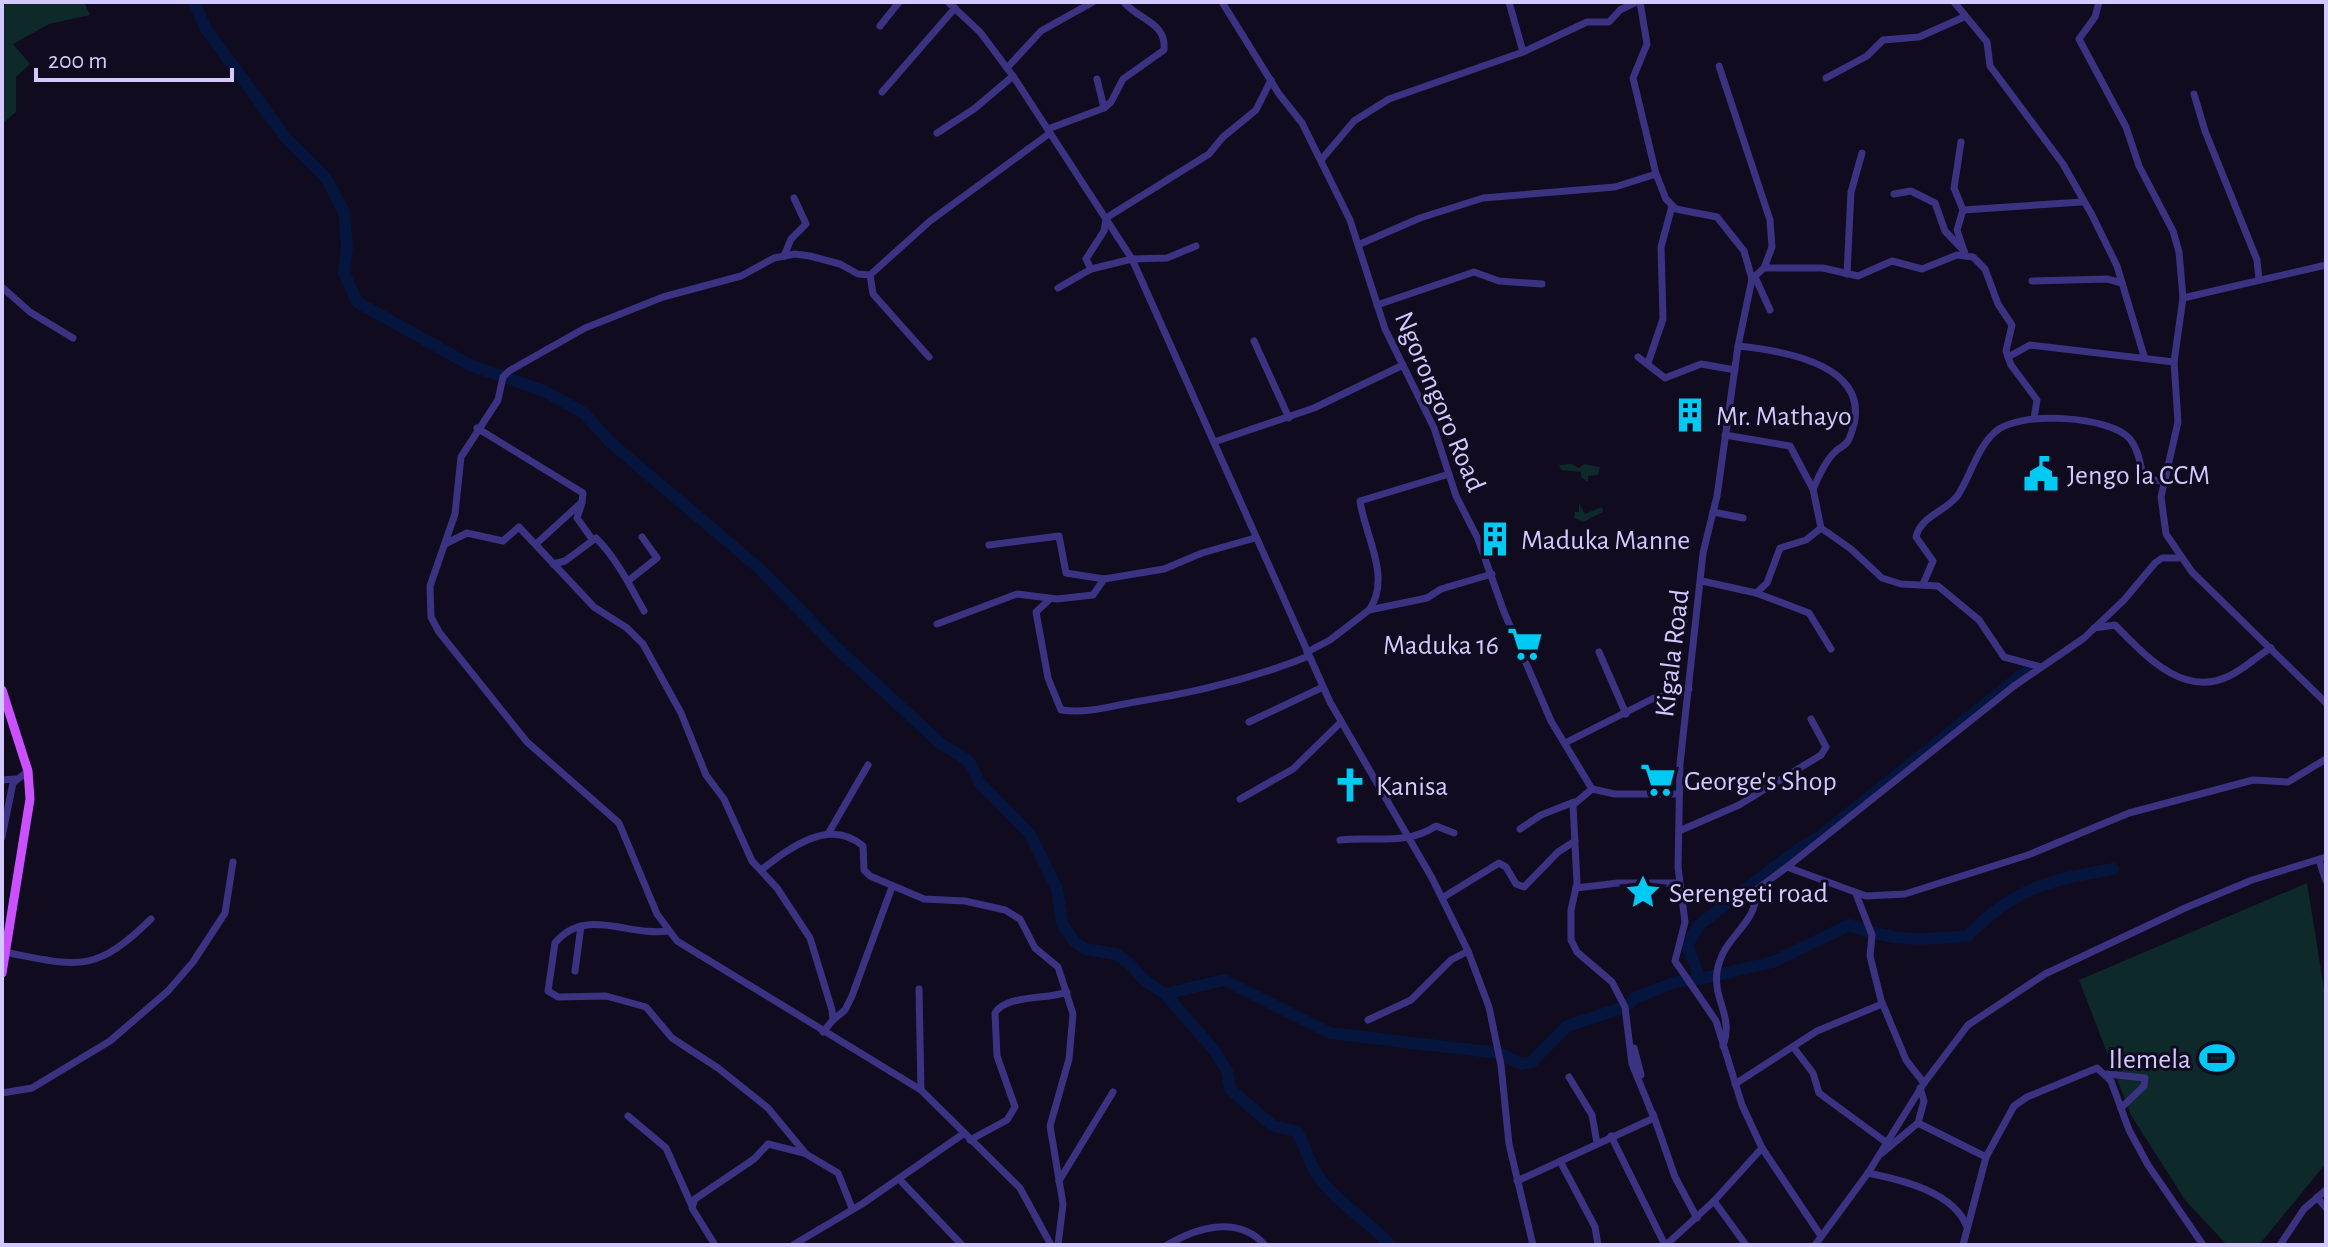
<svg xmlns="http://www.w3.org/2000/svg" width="2328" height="1247" viewBox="0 0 2328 1247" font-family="'Alegreya Sans',sans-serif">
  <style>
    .green { fill: #0d292a }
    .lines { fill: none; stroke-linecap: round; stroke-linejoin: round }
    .river { stroke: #05153e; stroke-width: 12 }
    .minor { stroke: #3b3282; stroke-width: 7 }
    .major { stroke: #cb50ff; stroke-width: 9 }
    .labels { text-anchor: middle; stroke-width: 6; stroke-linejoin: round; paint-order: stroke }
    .street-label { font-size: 28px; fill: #d3c9ff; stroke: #100b1f }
    .poi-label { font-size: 28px; fill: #d3c9ff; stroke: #100b1f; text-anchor: start }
  </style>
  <rect width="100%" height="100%" fill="#100b1f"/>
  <g class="green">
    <polygon points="10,2 84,2 90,15 49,24 13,44 30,64 16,77 16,112 2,124 2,6"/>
    <polygon points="1571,464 1579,468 1584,464 1600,467 1598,475 1588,476 1588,482 1581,477 1581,472 1561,470 1559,465"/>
    <polygon points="1579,503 1585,514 1602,507 1603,512 1583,522 1574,518 1575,512 1579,512"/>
    <polygon points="2307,883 2326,1001 2326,1163 2259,1245 2227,1245 2185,1200 2131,1115 2079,980"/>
  </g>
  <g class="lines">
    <g class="river">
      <path d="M 194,2 L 206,29 L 286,138 L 326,178 L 344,212 L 347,247 L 344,273 L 357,302 L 470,365 L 544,391 L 584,413 L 610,442 L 760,569 L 838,649 L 940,743 L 969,761 L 979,782 L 1030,834 L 1057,889 L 1062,924 L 1074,941 L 1085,949 L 1116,954 L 1131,965 L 1143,979 L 1165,994 L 1215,1051 L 1227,1071 L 1230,1089 L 1273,1126 L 1296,1131 C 1306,1145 1308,1163 1318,1176 C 1337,1203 1368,1220 1390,1245"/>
      <path d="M 1700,979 L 1773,962 L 1849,925 C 1895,942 1920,940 1968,936 C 2013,888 2050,880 2113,869"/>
      <polyline points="1165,994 1224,980 1330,1033 1498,1053 1522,1064 1532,1062 1567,1026 1625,1007 1635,998 1676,982 1700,979 1687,945 1700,924 1799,849 1818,838 2028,670"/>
    </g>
    <g class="minor">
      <polyline points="948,2 980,32 1013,76 1132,259 1330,702 1432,878 1468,951 1489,1007 1501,1065 1509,1144 1533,1245"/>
      <polyline points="1222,2 1279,94 1302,123 1350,220 1385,329 1434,428 1456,496 1478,539 1504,612 1551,721 1592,789 1615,794 1679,794"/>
      <polyline points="1509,2 1523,52"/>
      <polyline points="1640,2 1647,44 1633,78 1656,174 1666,199 1676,209 1717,217 1744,251 1752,279 1738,346 1717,496 1703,553 1680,764 1678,867 1685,922 1675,961 1716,1021 1742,1105 1762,1148 1821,1236"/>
      <polyline points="1954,2 1987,42 1990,66 2063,164 2092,215 2117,266 2144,356"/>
      <polyline points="2099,2 2095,17 2079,39 2126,127 2139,166 2173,231 2179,252 2183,298 2174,362 2178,422 2161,497 2166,534 2192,572 2326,703"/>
      <polyline points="880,26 899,2"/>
      <polyline points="1719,66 1770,220 1772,247 1764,268 1752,279"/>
      <polyline points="1007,68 1041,31 1093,2"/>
      <polyline points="1826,78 1867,56 1883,40 1919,37 1964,17"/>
      <polyline points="1097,79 1104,108"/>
      <polyline points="882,92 955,8"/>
      <polyline points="2194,94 2205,131 2257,260 2259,280"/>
      <path d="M 1048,129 L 1104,108 L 1111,102 L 1123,79 L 1164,50 C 1167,22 1138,20 1124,2"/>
      <polyline points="937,133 974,109 1013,76"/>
      <polyline points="1050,133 930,221 870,275 858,274 840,264 810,256 795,254 774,258 741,276 663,297 585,328 509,371 503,377 498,400 461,457 455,514 430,586 431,617 439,632 527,742 619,823 657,914 677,941 921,1090 1020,1188 1051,1245"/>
      <polyline points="1961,142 1954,188 1963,210 1957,230 1965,254"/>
      <polyline points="1321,160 1354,121 1389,99 1523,52 1587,22 1609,22 1620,10 1636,2"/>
      <polyline points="1894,194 1911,191 1935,203 1945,231 1964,251"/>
      <polyline points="1963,210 2082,202"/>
      <polyline points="1360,244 1420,218 1483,198 1615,187 1656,174"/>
      <polyline points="784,256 791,239 806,224 794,198"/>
      <polyline points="1764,268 1823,268 1858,276 1892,261 1922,269 1957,255 1973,257 1985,269 1998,304 2012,325 2006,351 2011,365 2037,400 2034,418"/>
      <polyline points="1091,269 1086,259 1104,231 1106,218 1209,154 1223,137 1256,110 1271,80"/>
      <polyline points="1847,274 1851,192 1862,153"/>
      <polyline points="870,275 873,294 929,357"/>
      <polyline points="1755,277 1770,310"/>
      <polyline points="2032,281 2107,279 2122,283"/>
      <polyline points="2,287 30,312 73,338"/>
      <polyline points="1058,288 1091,269 1132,259 1167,258 1196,246"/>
      <polyline points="2183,298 2326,265"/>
      <polyline points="1377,305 1474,272 1499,281 1542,284"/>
      <polyline points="1254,341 1289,418"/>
      <path d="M 1738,346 C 1786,351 1881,366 1849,439 C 1846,446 1840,447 1836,451 C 1825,461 1819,476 1813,489"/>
      <polyline points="1638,357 1665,378 1701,364 1735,370"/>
      <polyline points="2008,357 2030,345 2174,362"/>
      <polyline points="1648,363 1663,319 1661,247 1672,206"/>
      <polyline points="477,428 583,493 582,502 536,544"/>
      <polyline points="1725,435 1790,446 1813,489 1821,528 1851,549 1882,578 1901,584 1938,586 1979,620 2004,657 2041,667"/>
      <polyline points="1214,442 1314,408 1403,365"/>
      <polyline points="582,503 577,518 592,539"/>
      <polyline points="1713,512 1743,518"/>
      <polyline points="447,543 467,533 503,541 519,527 594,607 627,628 643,644 681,713 706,775 724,799 752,861 777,888 810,938 832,1010 833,1020 823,1032"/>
      <polyline points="989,545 1059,536 1066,573 1104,579"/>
      <path d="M 553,564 L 565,561 L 596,538 C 617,559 630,586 644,611"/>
      <polyline points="628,581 657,558 642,537"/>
      <polyline points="1702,581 1756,593 1767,583 1780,548 1806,540 1821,528"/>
      <path d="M 1923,584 L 1933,561 L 1916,537 C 1921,515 1946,512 1958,495 C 1971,475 1977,448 1995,432 C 2018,410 2111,416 2130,439 C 2139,450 2140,465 2144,479 L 2163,481"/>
      <polyline points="1756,593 1809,613 1831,649"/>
      <path d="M 1050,599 L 1036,612 L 1048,678 L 1061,710 C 1088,714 1110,706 1135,702 C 1193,693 1254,678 1309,656"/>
      <path d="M 1369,610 C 1392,578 1365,536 1360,501 L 1449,474"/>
      <polyline points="937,624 1017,594 1057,599 1093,595 1104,579 1164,569 1202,553 1255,538"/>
      <path d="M 2094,628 L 2115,625 C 2144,654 2183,699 2229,676 C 2244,669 2257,656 2271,648"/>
      <polyline points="1307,652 1330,640 1369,610 1427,598 1441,589 1492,574"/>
      <polyline points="1599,652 1626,714"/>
      <polyline points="1249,722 1323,687"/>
      <polyline points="1565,743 1652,699 1689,689"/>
      <polyline points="2,780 15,779"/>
      <polyline points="1240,799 1293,769 1341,722"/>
      <polyline points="1520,829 1541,815 1574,802"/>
      <polyline points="1679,831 1739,805 1821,755 1826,747 1811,719"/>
      <polyline points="828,834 868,765"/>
      <polyline points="2,837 13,783 28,771"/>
      <path d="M 1340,840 C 1373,836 1406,846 1436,826 L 1454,833"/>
      <polyline points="2319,860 2326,881"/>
      <polyline points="1787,867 2014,686 2084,638 2124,600 2155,563 2162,558 2179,558"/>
      <path d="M 761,870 C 790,848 829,817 863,846 L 864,870 L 870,876 L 924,899 L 965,901 L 1005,910 L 1020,919 L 1035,948 L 1058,967 L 1073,1014 L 1069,1059 L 1050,1126 L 1063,1204 L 1058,1245"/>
      <polyline points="1576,888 1618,883 1679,883"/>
      <polyline points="1856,894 1872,935 1870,956 1881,1000 1906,1060 1924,1083"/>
      <polyline points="1442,898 1499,863 1506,867 1516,884 1524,887 1558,852 1575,841"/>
      <path d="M 668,931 C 629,937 585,906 555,943 L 548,991 L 558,997 L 606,996 L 646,1007 L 672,1038 L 718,1068 L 768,1108 L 806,1154 L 838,1173 L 852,1208"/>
      <path d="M 4,952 C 77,966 94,975 151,919"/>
      <polyline points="575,971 581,926"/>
      <polyline points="919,989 921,1090"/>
      <polyline points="833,1020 845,1010 852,996 892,887"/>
      <polyline points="1368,1020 1411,1000 1451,960 1468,951"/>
      <path d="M 1723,1046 C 1734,1016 1713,1000 1717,972 C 1723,934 1758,926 1756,890 L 1787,867 L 1866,896 L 1905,894 L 2028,855 L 2129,813 L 2253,780 L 2288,782 L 2326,759"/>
      <polyline points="1634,1048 1641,1075"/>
      <polyline points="1794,1048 1813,1073 1819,1093 1887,1143"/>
      <polyline points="2107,1074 2145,1078 2144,1086 2121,1108"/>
      <polyline points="1569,1077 1592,1115 1597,1143"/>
      <polyline points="1735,1084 1817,1031 1882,1004"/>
      <polyline points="2,1093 32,1088 110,1041 168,991 193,962 225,913 233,862"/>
      <polyline points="1653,1114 1675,1177 1697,1218"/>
      <polyline points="628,1116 666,1148 692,1206"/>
      <polyline points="1918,1123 1924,1101 1920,1088"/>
      <polyline points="1611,1136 1665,1245"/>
      <path d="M 970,1140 L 1007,1120 L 1015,1107 L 997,1056 L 995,1013 C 1007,994 1047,1000 1067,992"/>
      <polyline points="1882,1153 1918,1123 1986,1157"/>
      <polyline points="1560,1161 1595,1227 1598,1245"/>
      <path d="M 1868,1173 C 1902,1180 1954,1192 1967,1227"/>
      <polyline points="899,1179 962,1245"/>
      <polyline points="1059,1181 1113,1092"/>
      <polyline points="1517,1181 1654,1118 1632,1064 1625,1007 1612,982 1577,952 1571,940 1571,910 1577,883 1573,805 1592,789"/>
      <polyline points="2317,1197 2326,1208"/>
      <polyline points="1714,1201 1746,1245"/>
      <polyline points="715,1245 692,1208 695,1199 754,1159 768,1144 804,1153"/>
      <polyline points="793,1245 862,1204 963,1134"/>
      <path d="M 1167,1245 C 1198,1227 1238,1215 1265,1245"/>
      <polyline points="1666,1245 1714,1201 1762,1148"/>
      <polyline points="1815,1245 1868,1173 1924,1083 1968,1025 2045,974 2185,908 2252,880 2326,857"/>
      <polyline points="1963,1245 1986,1157 2014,1106 2027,1097 2097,1068 2111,1081 2129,1130 2148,1165 2203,1245"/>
      <polyline points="2280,1245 2304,1209 2326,1190"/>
    </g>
    <polyline class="major" points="2,690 28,771 30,799 2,973"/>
  </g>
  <defs>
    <g id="building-bare" transform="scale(2.76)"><path d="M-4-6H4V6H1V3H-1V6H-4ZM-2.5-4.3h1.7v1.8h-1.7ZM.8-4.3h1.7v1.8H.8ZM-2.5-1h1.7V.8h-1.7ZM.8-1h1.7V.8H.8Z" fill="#00c9f4" stroke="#100b1f" stroke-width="2.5" paint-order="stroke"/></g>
    <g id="civic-bare" transform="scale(2.76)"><path d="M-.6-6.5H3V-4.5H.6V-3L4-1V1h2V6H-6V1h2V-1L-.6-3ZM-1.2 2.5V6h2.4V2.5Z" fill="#00c9f4" stroke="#100b1f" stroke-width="2.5" paint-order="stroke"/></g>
    <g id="supermarket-bare" transform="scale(2.76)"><path d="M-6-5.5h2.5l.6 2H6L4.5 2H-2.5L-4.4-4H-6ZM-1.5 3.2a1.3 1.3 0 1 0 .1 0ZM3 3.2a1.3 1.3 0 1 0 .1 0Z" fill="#00c9f4" stroke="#100b1f" stroke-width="2.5" paint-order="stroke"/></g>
    <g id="church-bare" transform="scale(2.76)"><path d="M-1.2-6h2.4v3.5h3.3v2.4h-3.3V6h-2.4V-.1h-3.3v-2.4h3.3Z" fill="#00c9f4" stroke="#100b1f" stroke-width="2.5" paint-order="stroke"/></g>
    <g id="sight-bare" transform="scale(2.76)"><path d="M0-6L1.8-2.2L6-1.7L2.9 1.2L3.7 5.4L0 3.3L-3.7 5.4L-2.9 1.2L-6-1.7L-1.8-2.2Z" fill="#00c9f4" stroke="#100b1f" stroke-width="2.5" paint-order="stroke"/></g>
    <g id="stadium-bare" transform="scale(2.76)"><path d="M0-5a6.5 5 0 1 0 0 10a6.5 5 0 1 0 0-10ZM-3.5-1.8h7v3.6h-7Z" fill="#00c9f4" stroke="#100b1f" stroke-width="2.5" paint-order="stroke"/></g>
  </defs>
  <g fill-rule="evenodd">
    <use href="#building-bare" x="1690" y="415"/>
    <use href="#civic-bare" x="2041" y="474"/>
    <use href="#building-bare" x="1495" y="539"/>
    <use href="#supermarket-bare" x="1525" y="644"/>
    <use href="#supermarket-bare" x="1658" y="780"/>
    <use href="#church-bare" x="1350" y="785"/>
    <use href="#sight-bare" x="1643" y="892"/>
    <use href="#stadium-bare" x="2217" y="1058"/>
  </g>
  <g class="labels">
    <g class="street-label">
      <text transform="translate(1441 401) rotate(67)" y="10">Ngorongoro Road</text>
      <text transform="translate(1671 653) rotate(-83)" y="10">Kigala Road</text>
    </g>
    <g class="poi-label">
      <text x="1716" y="425">Mr. Mathayo</text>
      <text x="2067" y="484">Jengo la CCM</text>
      <text x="1521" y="549">Maduka Manne</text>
      <text x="1499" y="654" text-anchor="end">Maduka 16</text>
      <text x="1684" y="790">George's Shop</text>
      <text x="1376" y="795">Kanisa</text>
      <text x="1669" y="902">Serengeti road</text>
      <text x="2191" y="1068" text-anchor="end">Ilemela</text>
    </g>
  </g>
  <rect width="2328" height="1247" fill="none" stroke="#d3c9ff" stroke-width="8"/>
  <path d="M36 68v12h196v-12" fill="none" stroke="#d3c9ff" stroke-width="4"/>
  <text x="48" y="68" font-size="24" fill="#d3c9ff" stroke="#100b1f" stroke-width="6" paint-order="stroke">200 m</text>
</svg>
